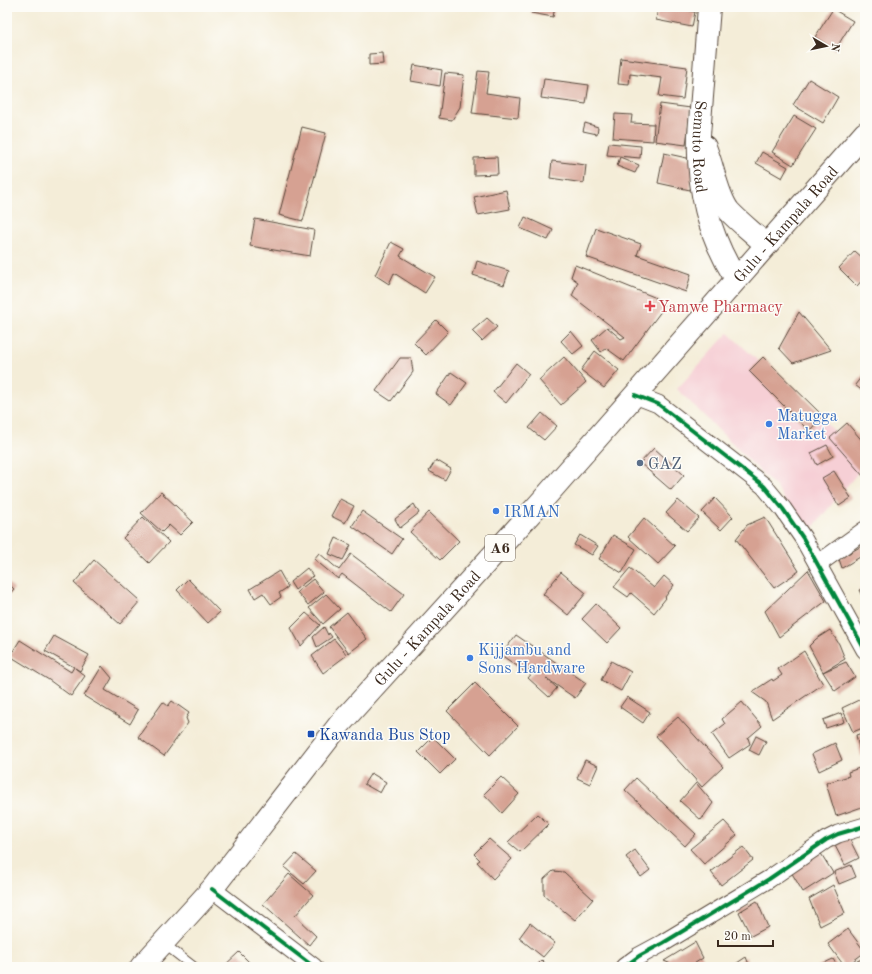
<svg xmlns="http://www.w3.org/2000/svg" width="872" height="974" viewBox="0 0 872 974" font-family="'Old Standard TT',serif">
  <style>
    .built { fill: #f6cfd5 }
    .building { fill: #d6a192 }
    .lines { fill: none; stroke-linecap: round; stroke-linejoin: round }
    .service-casing { stroke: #57473a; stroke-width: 11 }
    .minor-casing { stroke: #57473a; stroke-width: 19 }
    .secondary-casing { stroke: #57473a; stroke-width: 24 }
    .primary-casing { stroke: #57473a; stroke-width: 24 }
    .service { stroke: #fff; stroke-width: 9 }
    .minor { stroke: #fff; stroke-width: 17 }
    .secondary { stroke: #fff; stroke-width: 22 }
    .primary { stroke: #fff; stroke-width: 22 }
    .cycleway-casing { stroke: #fdfcf7; stroke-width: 6 }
    .cycleway { stroke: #00873e; stroke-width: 4 }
    .health-dot { fill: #e0444e; stroke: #fdfcf7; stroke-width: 1.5 }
    .shop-dot { fill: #3f7fe0; stroke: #fdfcf7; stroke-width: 1.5 }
    .service-dot { fill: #5c6f8a; stroke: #fdfcf7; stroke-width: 1.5 }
    .transit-dot { fill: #1a4fb4; stroke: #fdfcf7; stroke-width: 1.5 }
    .labels { text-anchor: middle; stroke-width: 3; stroke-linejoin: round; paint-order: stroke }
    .shield { fill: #fdfcf7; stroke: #75695f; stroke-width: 1 }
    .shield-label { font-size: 15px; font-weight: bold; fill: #3b2a1e }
    .street-label { font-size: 16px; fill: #3b2a1e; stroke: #fdfcf7 }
    .health-label { font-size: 16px; fill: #be3a42; stroke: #fdfcf7; text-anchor: start }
    .shop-label { font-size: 16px; fill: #366cbe; stroke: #fdfcf7; text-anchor: start }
    .service-label { font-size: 16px; fill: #4e5e75; stroke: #fdfcf7; text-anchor: start }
    .transit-label { font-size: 16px; fill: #164399; stroke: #fdfcf7; text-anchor: start }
  </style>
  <rect width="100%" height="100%" fill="#fdfcf7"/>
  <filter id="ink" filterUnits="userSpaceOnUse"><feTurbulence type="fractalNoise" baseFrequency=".025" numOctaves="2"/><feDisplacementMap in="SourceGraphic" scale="8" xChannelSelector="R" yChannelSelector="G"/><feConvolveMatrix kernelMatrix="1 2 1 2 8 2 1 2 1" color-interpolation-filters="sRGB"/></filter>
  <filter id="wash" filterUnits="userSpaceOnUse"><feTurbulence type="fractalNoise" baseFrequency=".012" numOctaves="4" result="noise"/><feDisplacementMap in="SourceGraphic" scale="16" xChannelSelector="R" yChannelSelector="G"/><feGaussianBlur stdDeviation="0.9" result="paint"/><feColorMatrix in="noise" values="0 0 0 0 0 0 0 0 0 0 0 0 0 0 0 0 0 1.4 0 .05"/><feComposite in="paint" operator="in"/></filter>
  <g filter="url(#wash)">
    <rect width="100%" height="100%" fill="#f4edd8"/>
    <polygon class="built" points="728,333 865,459 865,464 806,536 777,488 677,389"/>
    <g id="blocks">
      <g class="building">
        <polygon points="532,7 555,7 553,17 531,13"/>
        <polygon points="658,7 687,7 686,10 695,12 692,27 656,20"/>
        <polygon points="833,9 853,21 835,50 815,37"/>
        <polygon points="382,53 383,64 369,65 369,54"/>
        <polygon points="621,58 687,67 683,99 659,96 662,78 630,74 629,85 618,84"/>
        <polygon points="414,65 442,70 440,86 411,81"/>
        <polygon points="478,71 489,72 486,93 520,98 518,118 472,113"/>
        <polygon points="445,73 464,75 460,107 452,120 439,118"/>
        <polygon points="544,79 589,85 586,104 541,98"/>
        <polygon points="809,79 838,97 823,123 793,105"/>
        <polygon points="660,104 691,108 686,145 655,141"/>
        <polygon points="615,114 632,115 631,123 654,124 653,141 613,138"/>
        <polygon points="794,116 816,129 793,165 772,152"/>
        <polygon points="585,123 598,127 597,134 583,131"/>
        <polygon points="302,127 326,133 303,221 279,215"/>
        <polygon points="609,143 641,146 640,158 607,155"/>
        <polygon points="762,152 788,167 782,178 756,163"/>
        <polygon points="664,153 696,160 690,190 658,183"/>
        <polygon points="497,157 498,174 474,175 474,158"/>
        <polygon points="620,157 639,165 635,173 617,166"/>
        <polygon points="552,161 586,165 584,183 550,178"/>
        <polygon points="506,190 510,209 478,215 474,197"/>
        <polygon points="525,217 553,230 548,240 520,228"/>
        <polygon points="255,219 314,230 310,256 250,246"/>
        <polygon points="596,228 641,244 637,255 691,274 686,292 586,257"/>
        <polygon points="391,242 404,249 400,256 435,277 425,293 394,273 389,284 375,275"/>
        <polygon points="855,251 865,260 865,277 857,286 839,268"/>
        <polygon points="477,261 509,271 504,285 473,275"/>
        <polygon points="575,265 654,297 663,304 662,310 624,361 606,348 601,352 592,340 607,327 621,339 625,337 572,296 578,282 571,277"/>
        <polygon points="799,312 831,350 793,363 779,348"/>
        <polygon points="487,318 497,327 482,341 472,331"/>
        <polygon points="436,320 448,332 426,355 414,343"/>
        <polygon points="571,331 583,346 573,354 561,341"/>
        <polygon points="595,351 619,370 604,388 581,370"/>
        <polygon points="564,357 586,382 561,405 539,380"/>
        <polygon points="763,357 823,416 809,431 749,371"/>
        <polygon points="400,358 411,358 413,372 391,401 376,391"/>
        <polygon points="516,363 529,374 506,403 493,392"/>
        <polygon points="451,372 467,383 451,405 436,394"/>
        <polygon points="865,372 865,393 855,385"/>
        <polygon points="542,413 557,426 544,440 529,428"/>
        <polygon points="847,423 865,444 865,476 864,477 830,438"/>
        <polygon points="827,445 833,456 817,465 811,453"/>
        <polygon points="654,448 684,475 671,490 640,463"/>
        <polygon points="436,460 451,469 445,480 429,471"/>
        <polygon points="834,471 851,498 839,506 822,478"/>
        <polygon points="161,492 193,522 180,535 169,525 162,532 141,513"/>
        <polygon points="715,498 733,517 721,530 702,512"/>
        <polygon points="340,499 354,506 345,523 331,516"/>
        <polygon points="678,500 699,518 687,531 666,513"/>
        <polygon points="414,504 419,513 400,528 395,519"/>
        <polygon points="362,511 402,539 392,554 352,526"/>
        <polygon points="429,512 459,541 440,560 410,532"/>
        <polygon points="143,517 169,542 149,563 123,538"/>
        <polygon points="765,517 799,571 774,588 736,539 747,525"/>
        <polygon points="644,518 675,546 658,564 628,537"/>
        <polygon points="580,535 598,546 592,555 574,545"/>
        <polygon points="613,535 636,549 622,573 599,559"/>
        <polygon points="336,538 351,545 343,560 329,554"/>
        <polygon points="865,544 865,554 842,568 839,559"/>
        <polygon points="319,553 339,570 351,554 404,594 391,612 342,574 338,579 314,559"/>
        <polygon points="94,560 140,601 120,624 74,583"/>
        <polygon points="307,568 313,576 295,590 290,582"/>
        <polygon points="630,568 654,588 664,576 674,585 665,597 666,598 654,613 631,593 628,597 614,587"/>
        <polygon points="808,570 826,601 779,637 765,611"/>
        <polygon points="279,571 288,587 279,593 281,597 271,604 263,593 255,598 250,589"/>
        <polygon points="561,572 586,593 568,615 543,594"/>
        <polygon points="188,579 220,612 208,623 177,590"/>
        <polygon points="313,579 324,592 308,605 297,592"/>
        <polygon points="7,582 14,589 7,597"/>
        <polygon points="865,588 865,602 859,590"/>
        <polygon points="326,594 340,609 323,624 309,608"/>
        <polygon points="596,604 621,628 607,643 582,619"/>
        <polygon points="347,612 367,639 349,653 329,627"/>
        <polygon points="306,613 320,625 301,646 291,628"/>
        <polygon points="324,627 328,635 329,633 332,637 317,647 313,637"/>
        <polygon points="830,630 839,644 845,659 823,672 846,662 855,677 835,691 823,672 809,646 816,639"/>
        <polygon points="516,635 586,683 575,698 546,678 557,688 549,697 528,678 535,670 530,667 527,673 501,655"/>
        <polygon points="54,636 89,655 80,671 75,668 85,676 71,696 49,680 10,656 20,640 71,672 74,667 45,651"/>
        <polygon points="334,639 347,655 323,673 312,656"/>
        <polygon points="804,651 823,684 772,719 766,702 752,692 772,679 773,681 782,675 778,669"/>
        <polygon points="611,661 631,672 621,691 601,680"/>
        <polygon points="102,666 112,678 105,690 138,710 130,724 84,696"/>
        <polygon points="475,683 518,726 490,755 447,711"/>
        <polygon points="627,697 650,712 643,723 620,707"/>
        <polygon points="865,697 865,727 853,732 842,708"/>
        <polygon points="172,701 189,713 186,718 188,723 164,756 138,737 163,702 168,706"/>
        <polygon points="742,702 762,726 748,738 750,744 729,758 712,734 725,724 722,719"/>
        <polygon points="841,713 844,722 826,728 823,720"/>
        <polygon points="678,717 723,767 702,787 656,736"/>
        <polygon points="865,732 865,755 861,756 856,735"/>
        <polygon points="756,736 766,741 759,755 749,750"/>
        <polygon points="433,737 455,759 440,774 418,752"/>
        <polygon points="835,743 842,760 819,771 812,754"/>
        <polygon points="585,760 598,766 590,784 577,778"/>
        <polygon points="862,767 865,777 865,806 836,816 826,783 849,776 848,772"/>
        <polygon points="371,773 386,782 380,793 364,784"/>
        <polygon points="501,777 519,794 502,813 484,794"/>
        <polygon points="636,778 696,834 685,846 625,790"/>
        <polygon points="696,783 713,803 701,820 680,801"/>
        <polygon points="537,814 549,824 520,852 508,842"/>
        <polygon points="724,821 737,835 704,864 690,849"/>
        <polygon points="844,828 859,858 845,865 830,836"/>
        <polygon points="489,839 512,859 493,879 477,862 480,860 474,854"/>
        <polygon points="743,847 753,860 721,885 711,872"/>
        <polygon points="817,847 833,873 803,892 787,865"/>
        <polygon points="635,850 650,870 641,877 626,857"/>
        <polygon points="296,854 316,871 304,884 284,867"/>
        <polygon points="851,865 856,877 839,884 834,872"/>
        <polygon points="553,871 564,872 593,899 575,920 544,895 544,879"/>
        <polygon points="289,874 313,895 295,916 316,936 309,945 263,904"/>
        <polygon points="833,885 845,913 820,926 809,899"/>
        <polygon points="757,901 768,927 751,936 739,912"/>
        <polygon points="530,923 555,943 543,957 519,938"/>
        <polygon points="848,929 865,952 845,967 828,944"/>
        <polygon points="695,942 703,958 689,967 672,967 671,964 664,961"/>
        <polygon points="239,952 254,967 223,967"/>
        <polygon points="746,957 750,967 731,967"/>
        <polygon points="865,958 865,967 858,967 857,961"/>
        <polygon points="833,959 838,967 817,967 820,965"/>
        <polygon points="542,960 549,967 535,967"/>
      </g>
    </g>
  </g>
  <g filter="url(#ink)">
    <use href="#blocks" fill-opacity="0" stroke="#57473a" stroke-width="1"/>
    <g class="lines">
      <g class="service-casing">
        <polyline id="service" points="163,943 194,967"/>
      </g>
      <g class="minor-casing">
        <g id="minor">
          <polyline points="635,395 658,404 764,486 783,509 803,538 865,650"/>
          <polyline points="818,564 865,530"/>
          <polyline points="212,889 314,967"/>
          <polyline points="624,967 639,956 663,943 769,879 826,840 838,834 865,826"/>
        </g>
      </g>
      <g class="secondary-casing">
        <g id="secondary">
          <path id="s1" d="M 709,7 L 699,135 C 697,188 708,234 736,279"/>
          <path d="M 705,147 C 713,165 717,196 729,211 C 739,222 755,234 766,245"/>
        </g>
      </g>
      <g class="primary-casing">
        <g id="primary">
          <path id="s2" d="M 141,967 L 212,889 L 339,725 L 540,503 L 865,133"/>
        </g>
      </g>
      <use href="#service" class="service"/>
      <use href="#minor" class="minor"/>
      <use href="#secondary" class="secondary"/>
      <use href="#primary" class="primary"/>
      <g class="cycleway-casing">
        <g id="cycleway">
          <polyline points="635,395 658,404 764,486 783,509 803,538 865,650"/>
          <polyline points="212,889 314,967"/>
          <polyline points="624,967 639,956 663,943 769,879 826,840 838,834 865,826"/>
        </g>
      </g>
      <use href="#cycleway" class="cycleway"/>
    </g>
  </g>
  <path class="health-dot" d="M648 300h4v4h4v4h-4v4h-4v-4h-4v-4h4z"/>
  <g class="shop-dot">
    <circle cx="769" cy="424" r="4"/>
    <circle cx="496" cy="511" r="4"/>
    <circle cx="470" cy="658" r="4"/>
  </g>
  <circle class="service-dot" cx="640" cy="463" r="4"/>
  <rect class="transit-dot" x="307" y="730" width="8" height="8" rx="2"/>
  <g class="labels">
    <rect class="shield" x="485" y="535" width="30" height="26" rx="3"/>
    <g class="shield-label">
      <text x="500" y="553">A6</text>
    </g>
    <g class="street-label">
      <text dy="6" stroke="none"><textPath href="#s1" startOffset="140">Semuto Road</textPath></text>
      <text dy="6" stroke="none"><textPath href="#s2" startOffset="984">Gulu - Kampala Road</textPath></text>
      <text dy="6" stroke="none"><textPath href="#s2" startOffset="444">Gulu - Kampala Road</textPath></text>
    </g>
    <g class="health-label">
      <text x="658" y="312">Yamwe Pharmacy</text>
    </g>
    <g class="shop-label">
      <text x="777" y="421">Matugga<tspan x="777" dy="18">Market</tspan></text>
      <text x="504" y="517">IRMAN</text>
      <text x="478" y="655">Kijjambu and<tspan x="478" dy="18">Sons Hardware</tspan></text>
    </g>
    <g class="service-label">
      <text x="648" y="469">GAZ</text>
    </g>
    <g class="transit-label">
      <text x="319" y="740">Kawanda Bus Stop</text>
    </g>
  </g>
  <rect width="872" height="974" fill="none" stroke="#fdfcf7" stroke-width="24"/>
  <g transform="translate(826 46) rotate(99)" stroke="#fdfcf7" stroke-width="3" paint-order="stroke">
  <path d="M0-3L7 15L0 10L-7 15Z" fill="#3b2a1e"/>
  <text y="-6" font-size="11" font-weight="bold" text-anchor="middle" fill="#3b2a1e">N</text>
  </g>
  <path d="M718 940v6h55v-6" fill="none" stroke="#3b2a1e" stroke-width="2"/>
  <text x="724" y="940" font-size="12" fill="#3b2a1e" stroke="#fdfcf7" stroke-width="3" paint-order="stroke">20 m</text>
</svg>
